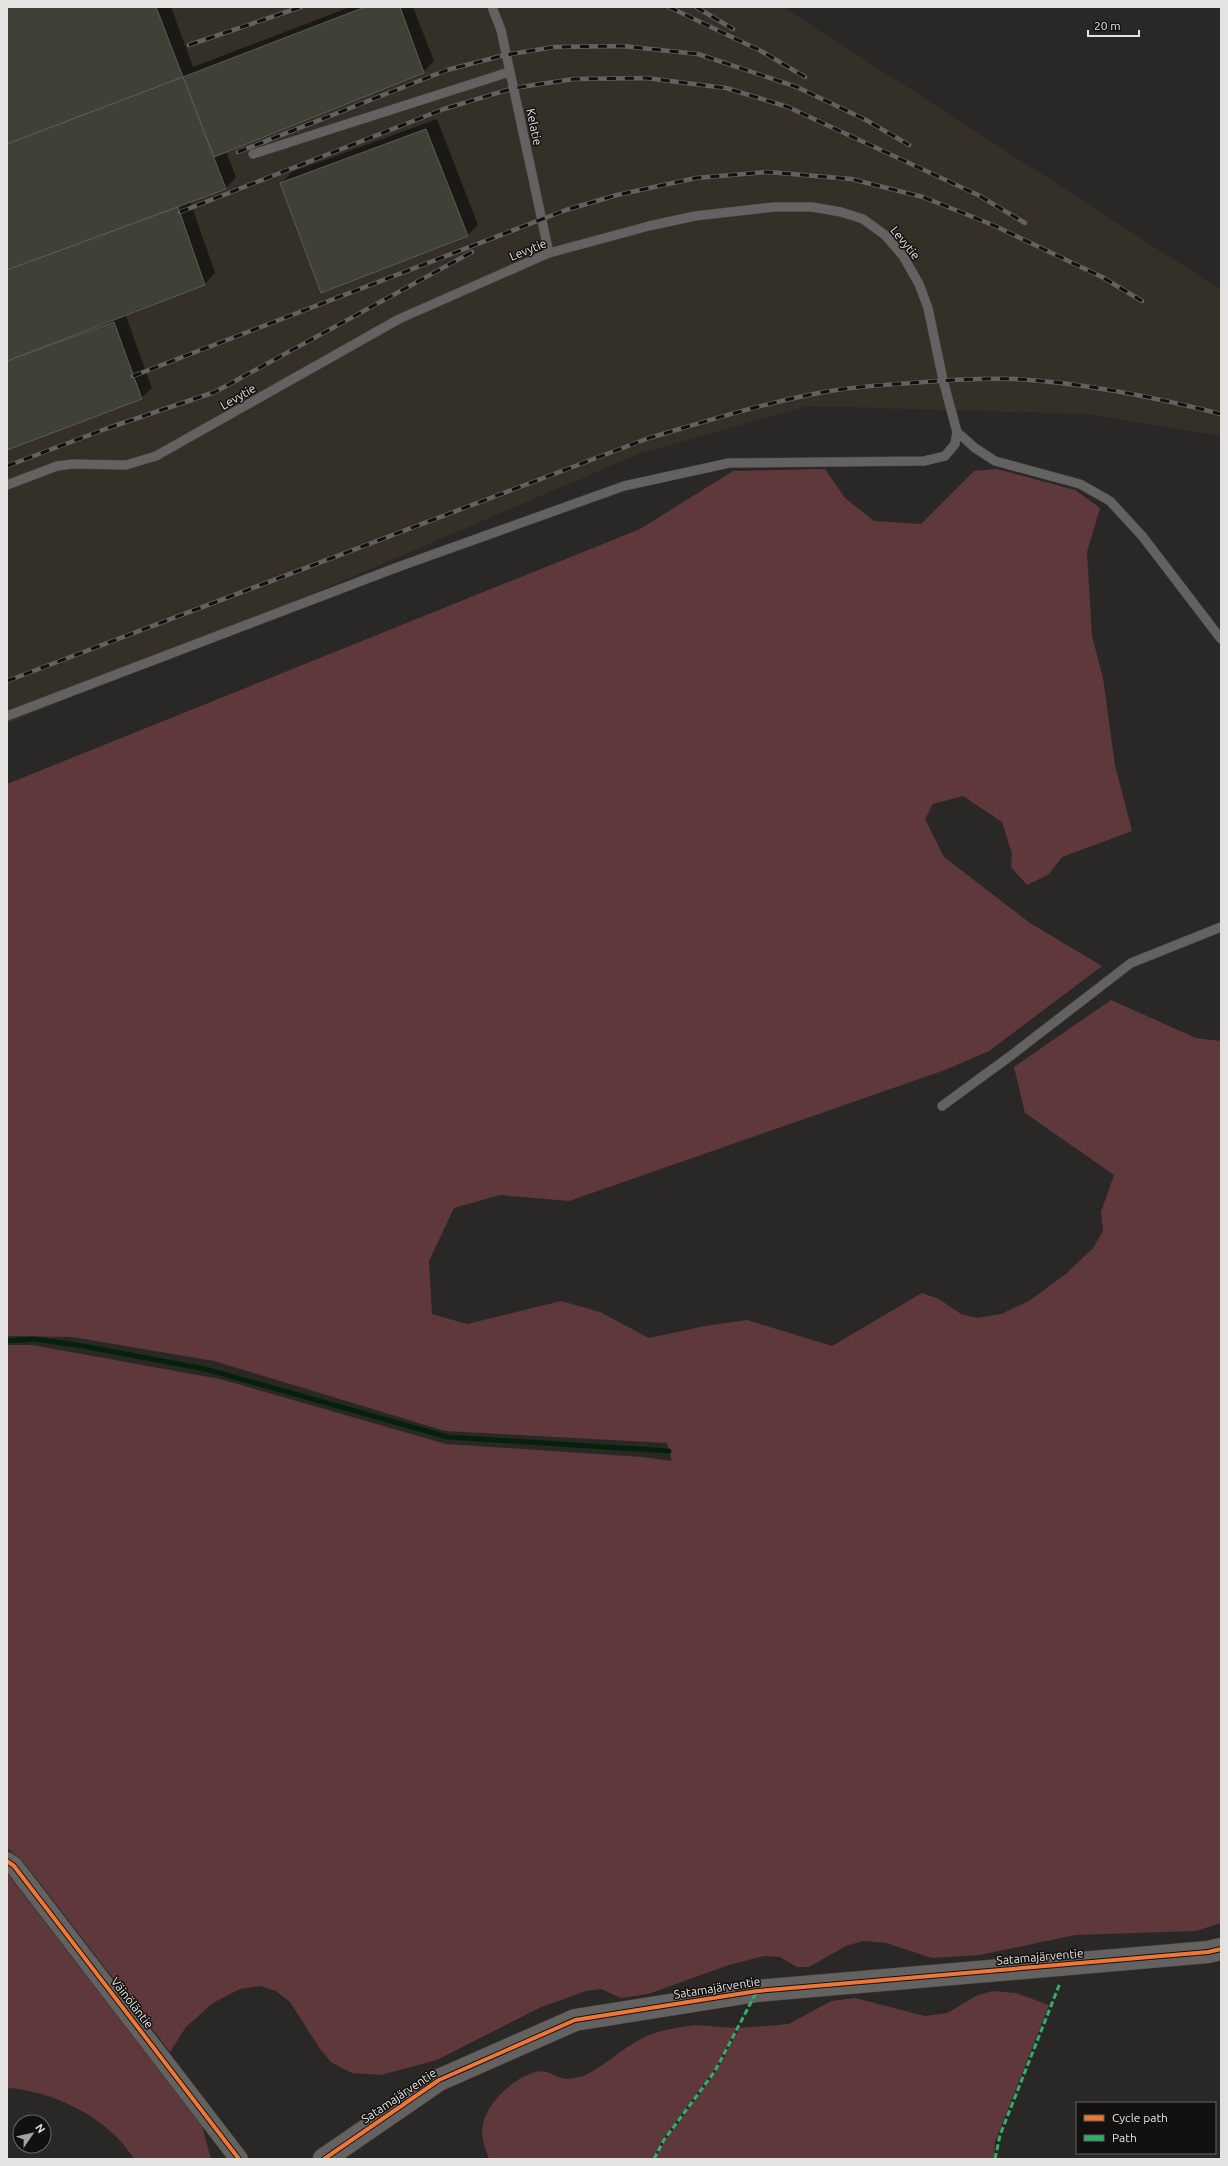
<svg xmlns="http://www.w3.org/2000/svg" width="1228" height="2166" viewBox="0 0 1228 2166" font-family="Ubuntu,sans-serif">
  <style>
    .built { fill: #343028 }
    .green { fill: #5e383a }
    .shadow { fill: #0007 }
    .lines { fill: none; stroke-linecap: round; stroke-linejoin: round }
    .stream { stroke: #062109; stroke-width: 5 }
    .building { fill: #404136; stroke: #5b5b59 }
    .service-casing { stroke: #444342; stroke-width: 10 }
    .minor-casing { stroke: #444342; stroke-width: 19 }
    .tertiary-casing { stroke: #444342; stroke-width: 23 }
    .service { stroke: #636260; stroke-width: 9 }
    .minor { stroke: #636260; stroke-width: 18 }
    .tertiary { stroke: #636260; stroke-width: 22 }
    .rail-casing { stroke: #636261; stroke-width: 4.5 }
    .rail { stroke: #121110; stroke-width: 3; stroke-dasharray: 9; stroke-linecap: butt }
    .quiet { stroke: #2db169; stroke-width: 3; stroke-dasharray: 6 3; stroke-linecap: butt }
    .cycleway-casing { stroke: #121110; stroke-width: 6 }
    .cycleway { stroke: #f07635; stroke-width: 4 }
    .labels { text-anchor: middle; stroke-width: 3; stroke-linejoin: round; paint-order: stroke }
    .street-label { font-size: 12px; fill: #e5e3e1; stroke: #121110 }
  </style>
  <rect width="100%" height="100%" fill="#292826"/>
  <polygon class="built" points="7,7 783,7 1221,290 1221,436 1088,414 807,406 641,453 7,724"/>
  <g class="green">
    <polygon points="825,469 845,498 874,521 921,524 974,471 997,469 1075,490 1100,508 1087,552 1092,636 1103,678 1115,765 1132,831 1062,857 1048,875 1027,885 1011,867 1012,854 1002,822 963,796 933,804 925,819 944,857 1030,923 1102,966 989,1051 945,1070 569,1201 500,1195 454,1208 429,1261 432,1314 467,1324 561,1301 600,1312 649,1338 705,1326 747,1320 832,1346 922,1293 939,1299 961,1314 977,1318 1001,1314 1029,1301 1067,1273 1093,1248 1103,1231 1101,1212 1114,1175 1025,1113 1014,1067 1111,1000 1196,1038 1221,1041 1221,1923 1196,1931 1075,1935 980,1955 932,1958 886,1943 863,1941 846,1946 809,1967 797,1967 780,1957 764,1956 729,1965 648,1994 621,1998 601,1989 586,1991 539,2008 437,2060 381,2075 352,2073 332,2063 320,2049 290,2002 276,1991 260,1986 240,1989 213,2003 186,2027 170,2052 22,1860 7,1848 7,1345 32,1345 220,1379 446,1444 642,1457 672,1461 667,1443 445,1431 214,1361 72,1337 7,1336 7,784 640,529 733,471"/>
    <path d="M 7,1873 L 202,2126 L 211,2159 L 134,2159 C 109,2118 54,2091 7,2088 Z"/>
    <polygon points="992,1991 1016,1993 1049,2005 995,2142 994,2159 655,2159 665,2141 717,2070 740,2028 789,2024 831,2001 855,1998 925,2016 947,2013 976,1996"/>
    <path d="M 695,2025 L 737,2028 L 715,2069 L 663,2139 L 654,2159 L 489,2159 C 485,2148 480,2135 483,2124 C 488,2102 514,2077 536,2072 C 547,2069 555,2077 565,2079 C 569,2079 578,2077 583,2076 C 597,2071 620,2051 634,2043 C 652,2031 674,2028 695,2025 Z"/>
  </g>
  <g class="shadow">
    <polygon points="7,7 171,7 193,67 350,7 413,7 434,61 423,72 226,151 236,177 226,188 190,201 215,273 205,284 126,316 152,388 141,398 7,449"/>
    <polygon points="437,119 478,225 468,235 281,183 292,172"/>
  </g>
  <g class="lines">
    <polyline class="stream" points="7,1341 33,1339 77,1345 205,1369 448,1437 669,1451"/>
  </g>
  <g class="building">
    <polygon points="7,7 156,7 183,77 7,144"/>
    <polygon points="365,7 400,7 424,73 214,157 183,77"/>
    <polygon points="183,77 226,189 7,270 7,144"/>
    <polygon points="426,129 468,236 321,293 280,183"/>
    <polygon points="178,207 205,285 7,361 7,270"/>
    <polygon points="114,322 142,399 7,450 7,361"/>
  </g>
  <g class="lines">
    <g class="service-casing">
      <g id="service">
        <polyline points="492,7 501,30 549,253"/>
        <polyline points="253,154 509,72"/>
        <polyline points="957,432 975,448 995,461 1080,484 1110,501 1143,537 1221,639"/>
        <polyline points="7,485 57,466 73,464 126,465 156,456 399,319 549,253 649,226 695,216 774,207 812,207 841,212 863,219 885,235 903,256 919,284 928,308 943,380 957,432 955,444 945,456 924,461 729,463 624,486 398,567 7,716"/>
        <polyline points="942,1106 1009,1057 1131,963 1221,927"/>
      </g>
    </g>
    <g class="minor-casing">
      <polyline id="minor" points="7,1861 14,1866 239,2159"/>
    </g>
    <g class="tertiary-casing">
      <polyline id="tertiary" points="324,2159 439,2080 575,2020 757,1991 1208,1952 1221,1949"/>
    </g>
    <use href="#service" class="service"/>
    <use href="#minor" class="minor"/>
    <use href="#tertiary" class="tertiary"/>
    <g class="rail-casing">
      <g id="rail">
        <polyline points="669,7 761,51 805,77"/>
        <polyline points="696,7 733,29"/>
        <polyline points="189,45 301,7"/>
        <polyline points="238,152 447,70 505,55 554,47 622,46 698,54 797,87 866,120 909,145"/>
        <polyline points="180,212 444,109 514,88 574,79 646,78 726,88 788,107 978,195 1025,223"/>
        <polyline points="133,376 566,210 617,195 696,178 768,172 851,179 923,197 993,225 1102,277 1142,301"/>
        <polyline points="7,466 108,428 215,392 472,252"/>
        <path d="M 7,681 L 649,438 C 707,421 764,403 824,392 C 852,387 882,385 911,383 C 946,380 981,378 1016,379 C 1086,383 1154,397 1221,414"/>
      </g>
    </g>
    <use href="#rail" class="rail"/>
    <g class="quiet">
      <polyline points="654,2159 664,2140 715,2071 757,1991"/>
      <polyline points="995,2159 1000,2135 1060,1983"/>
    </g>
    <g class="cycleway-casing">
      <g id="cycleway">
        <polyline points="7,1861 14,1866 239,2159"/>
        <polyline points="324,2159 439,2080 575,2020 757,1991 1208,1952 1221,1949"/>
      </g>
    </g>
    <use href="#cycleway" class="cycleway"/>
  </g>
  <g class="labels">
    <g class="street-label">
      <text transform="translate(534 127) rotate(78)" y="4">Kelatie</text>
      <text transform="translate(905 243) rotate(51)" y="4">Levytie</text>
      <text transform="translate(528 250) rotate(-22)" y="4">Levytie</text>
      <text transform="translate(238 397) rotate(-30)" y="4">Levytie</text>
      <text transform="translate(1040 1957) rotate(-5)" y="4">Satamajärventie</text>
      <text transform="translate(717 1988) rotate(-9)" y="4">Satamajärventie</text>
      <text transform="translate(132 2003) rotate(52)" y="4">Väinöläntie</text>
      <text transform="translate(399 2096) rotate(-34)" y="4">Satamajärventie</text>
    </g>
  </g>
  <rect width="1228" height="2166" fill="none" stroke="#e5e3e1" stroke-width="16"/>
  <rect x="1076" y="2102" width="140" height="52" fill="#121110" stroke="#666564"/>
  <rect x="1084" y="2115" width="20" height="6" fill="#f07635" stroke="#666564"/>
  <text x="1112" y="2122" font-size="12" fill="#e5e3e1">Cycle path</text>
  <rect x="1084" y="2135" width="20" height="6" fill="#2db169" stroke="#666564"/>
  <text x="1112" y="2142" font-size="12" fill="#e5e3e1">Path</text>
  <g transform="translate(32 2134) rotate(56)"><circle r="19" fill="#121110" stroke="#666564"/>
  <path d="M0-3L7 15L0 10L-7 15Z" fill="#a3a2a0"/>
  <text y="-6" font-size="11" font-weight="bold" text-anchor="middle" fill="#e5e3e1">N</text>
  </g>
  <path d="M1088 30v6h51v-6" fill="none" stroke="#e5e3e1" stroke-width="2"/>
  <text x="1094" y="30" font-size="12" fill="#e5e3e1" stroke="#121110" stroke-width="3" paint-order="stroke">20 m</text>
</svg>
